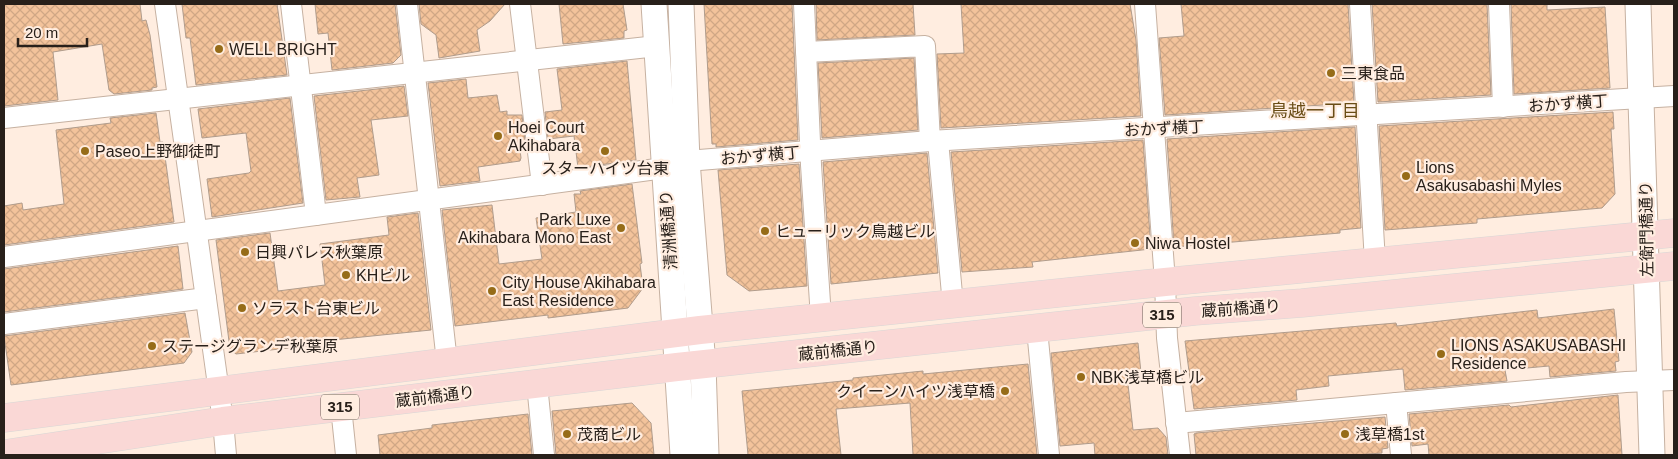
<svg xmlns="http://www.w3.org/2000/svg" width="1678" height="459" viewBox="0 0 1678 459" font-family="Helvetica,'Noto Sans JP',sans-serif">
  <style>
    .building { fill: url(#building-cross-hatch); stroke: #b09c8c }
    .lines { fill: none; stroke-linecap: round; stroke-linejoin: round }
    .minor-casing { stroke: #c6b1a1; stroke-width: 22 }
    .tertiary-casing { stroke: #c6b1a1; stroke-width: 27 }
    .primary-casing { stroke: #d8d7d6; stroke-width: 29 }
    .minor { stroke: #fff; stroke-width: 20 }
    .tertiary { stroke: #fff; stroke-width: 25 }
    .primary { stroke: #fad8d6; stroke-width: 28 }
    .poi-dot { fill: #966c18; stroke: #ffede0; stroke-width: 2 }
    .labels { text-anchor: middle; stroke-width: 4.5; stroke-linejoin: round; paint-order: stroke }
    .shield { fill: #ffede0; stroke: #685e55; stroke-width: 1 }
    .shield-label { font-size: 15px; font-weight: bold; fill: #28201a }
    .poi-label { font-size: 16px; fill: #28201a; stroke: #ffede0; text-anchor: start }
    .street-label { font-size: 16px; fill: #28201a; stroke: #ffede0 }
    .neighbourhood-label { font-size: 18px; fill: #6a4d16; stroke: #ffede0 }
  </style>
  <defs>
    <pattern id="building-cross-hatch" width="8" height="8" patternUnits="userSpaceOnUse" patternTransform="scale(1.25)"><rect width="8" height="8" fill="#f3c39b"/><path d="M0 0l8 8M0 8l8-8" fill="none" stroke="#d0a785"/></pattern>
  </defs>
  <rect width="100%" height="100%" fill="#ffede0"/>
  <g class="building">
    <polygon points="4,4 140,4 142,21 146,20 150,35 157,87 152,88 152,90 114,94 109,90 102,44 53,52 58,100 4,106"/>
    <polygon points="182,4 277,4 287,75 196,85 190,38 186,38"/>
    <polygon points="315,4 395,4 401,55 393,63 332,70 328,33 318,34"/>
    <polygon points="419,4 505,4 490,21 477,30 480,51 439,58 436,35 421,24"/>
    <polygon points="559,4 623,4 627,30 624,31 624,38 563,44"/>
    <polygon points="704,4 792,4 798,140 716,147 716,144 712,144"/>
    <polygon points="816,4 913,4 915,35 817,40"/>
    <polygon points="961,4 1130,4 1136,40 1141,116 941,128 937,54 964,53"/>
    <polygon points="1181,4 1348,4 1354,103 1165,115 1159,38 1184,36"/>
    <polygon points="1372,4 1487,4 1491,95 1378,102"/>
    <polygon points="1511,4 1547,4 1547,10 1605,7 1610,88 1514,94"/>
    <polygon points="914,58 918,130 822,138 818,63"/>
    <polygon points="627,61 636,160 578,168 574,136 548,139 545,112 562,110 557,69"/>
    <polygon points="466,79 468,98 497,95 500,112 507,111 507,115 522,115 525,141 519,142 521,158 520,161 478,167 480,181 440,186 428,83"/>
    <polygon points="404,86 408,116 371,120 379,175 357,178 360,197 326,200 314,96"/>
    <polygon points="290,98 303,203 212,217 207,179 249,173 251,171 246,133 202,138 198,109"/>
    <polygon points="1613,112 1614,129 1611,129 1615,194 1602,208 1477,219 1477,223 1385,230 1379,126"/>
    <polygon points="156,113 160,142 163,142 174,222 4,245 4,206 22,203 23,210 64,204 56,130 111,123 110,118"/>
    <polygon points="1355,127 1361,228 1340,230 1340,233 1174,247 1167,139"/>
    <polygon points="1143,140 1151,249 1032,262 1033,267 962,272 951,152"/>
    <polygon points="927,153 938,273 831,284 823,162"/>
    <polygon points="799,164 807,286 749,291 727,275 718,170"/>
    <polygon points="632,184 642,263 640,264 643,288 628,308 548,318 548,315 455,326 442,210 492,205 499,264 542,259 536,218 576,212 574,194 581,194 580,191"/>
    <polygon points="418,213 431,330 323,341 323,344 236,354 230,349 216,240 270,233 278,291 325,285 320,244 389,235 387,217"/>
    <polygon points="178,246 183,289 4,312 4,269"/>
    <polygon points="1614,309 1619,361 1615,362 1616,371 1550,377 1549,366 1505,370 1507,381 1405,390 1403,369 1328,376 1329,386 1296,390 1297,400 1194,409 1185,341 1396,323 1397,326 1537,310 1538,318"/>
    <polygon points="185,313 192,352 184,363 11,385 4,336"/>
    <polygon points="1138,343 1141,373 1127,375 1133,430 1158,428 1166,437 1168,455 1095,455 1094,443 1060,446 1051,353"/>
    <polygon points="1028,364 1037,455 913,455 910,403 836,409 841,455 748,455 742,391 853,380 853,378 923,371 923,374"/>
    <polygon points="1618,395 1622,455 1429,455 1428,444 1412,446 1409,414 1509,405 1511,407"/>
    <polygon points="632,403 651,423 654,455 556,455 552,411"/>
    <polygon points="528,414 532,455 380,455 378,435 432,428 432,425"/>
    <polygon points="1385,417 1388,448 1382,449 1382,453 1356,455 1196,455 1194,434 1196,433"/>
  </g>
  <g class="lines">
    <g class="minor-casing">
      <g id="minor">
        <polyline points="165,4 223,421 226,455"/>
        <polyline points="291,4 316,215"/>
        <polyline points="407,4 447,362"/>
        <polyline points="520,4 542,185"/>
        <polyline points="804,4 811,165 821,318"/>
        <polyline points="1145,4 1165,282 1167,338 1180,455"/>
        <polyline points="1360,4 1375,262"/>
        <polyline points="1499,4 1503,107"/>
        <polyline points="806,52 925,46 930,141"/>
        <polyline points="4,118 657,46"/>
        <polyline points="938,141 953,305"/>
        <polyline points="687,161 930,141 1674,96"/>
        <polyline points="4,257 664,168"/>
        <polyline points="4,324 206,298"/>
        <polyline points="1037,329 1049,455"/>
        <polyline points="537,384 544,455"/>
        <polyline points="1396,403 1401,455"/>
        <polyline points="341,407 346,455"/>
        <polyline points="1176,423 1626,382 1674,380"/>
      </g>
    </g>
    <g class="tertiary-casing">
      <g id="tertiary">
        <polyline points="654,4 683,455"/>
        <polyline points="681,4 687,161 703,365 706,455"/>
        <polyline points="1638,4 1652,455"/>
      </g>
    </g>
    <g class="primary-casing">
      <g id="primary">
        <polyline points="4,418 700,330 1165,282 1674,233"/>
        <polyline points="4,454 223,421 677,367 1195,311 1302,303 1674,266"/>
      </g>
    </g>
    <use href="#minor" class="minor"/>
    <use href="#tertiary" class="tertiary"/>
    <use href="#primary" class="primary"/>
  </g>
  <g class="poi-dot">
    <circle cx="219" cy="49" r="5"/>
    <circle cx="1331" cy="73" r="5"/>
    <circle cx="498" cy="136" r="5"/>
    <circle cx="85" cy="151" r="5"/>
    <circle cx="605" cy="151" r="5"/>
    <circle cx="1406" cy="176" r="5"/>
    <circle cx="621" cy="228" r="5"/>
    <circle cx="765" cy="231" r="5"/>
    <circle cx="1135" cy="243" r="5"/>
    <circle cx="245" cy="252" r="5"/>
    <circle cx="346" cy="275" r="5"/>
    <circle cx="492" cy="291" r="5"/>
    <circle cx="242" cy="308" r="5"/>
    <circle cx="152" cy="346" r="5"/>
    <circle cx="1441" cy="354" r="5"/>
    <circle cx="1081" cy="377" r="5"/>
    <circle cx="1005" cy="391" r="5"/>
    <circle cx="567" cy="434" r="5"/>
    <circle cx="1345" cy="434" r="5"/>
  </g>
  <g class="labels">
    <g class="shield">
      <rect x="1143" y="302.5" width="38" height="25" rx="4"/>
      <rect x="321" y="394.5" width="38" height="25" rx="4"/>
    </g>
    <g class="shield-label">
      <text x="1162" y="320">315</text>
      <text x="340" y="412">315</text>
    </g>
    <g class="poi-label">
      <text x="229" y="55">WELL BRIGHT</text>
      <text x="1341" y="79">三東食品</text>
      <text x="508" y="133">Hoei Court<tspan x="508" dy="18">Akihabara</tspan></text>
      <text x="95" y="157">Paseo上野御徒町</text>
      <text x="1416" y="173">Lions<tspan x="1416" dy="18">Asakusabashi Myles</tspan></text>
      <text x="605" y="174" text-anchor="middle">スターハイツ台東</text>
      <text x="611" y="225" text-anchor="end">Park Luxe<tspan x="611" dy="18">Akihabara Mono East</tspan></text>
      <text x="775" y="237">ヒューリック鳥越ビル</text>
      <text x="1145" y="249">Niwa Hostel</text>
      <text x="255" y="258">日興パレス秋葉原</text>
      <text x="356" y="281">KHビル</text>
      <text x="502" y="288">City House Akihabara<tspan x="502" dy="18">East Residence</tspan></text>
      <text x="252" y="314">ソラスト台東ビル</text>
      <text x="1451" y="351">LIONS ASAKUSABASHI<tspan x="1451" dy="18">Residence</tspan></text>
      <text x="162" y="352">ステージグランデ秋葉原</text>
      <text x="1091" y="383">NBK浅草橋ビル</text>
      <text x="995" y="397" text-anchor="end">クイーンハイツ浅草橋</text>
      <text x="577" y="440">茂商ビル</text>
      <text x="1355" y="440">浅草橋1st</text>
    </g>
    <g class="street-label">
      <text transform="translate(1568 103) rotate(-4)" y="6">おかず横丁</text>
      <text transform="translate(1164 128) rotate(-3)" y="6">おかず横丁</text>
      <text transform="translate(760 155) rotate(-5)" y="6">おかず横丁</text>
      <text transform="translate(1646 229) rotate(-91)" y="6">左衛門橋通り</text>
      <text transform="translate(668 230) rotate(-94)" y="6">清洲橋通り</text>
      <text transform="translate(1241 308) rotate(-4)" y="6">蔵前橋通り</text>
      <text transform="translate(838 350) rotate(-6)" y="6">蔵前橋通り</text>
      <text transform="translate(435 396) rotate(-7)" y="6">蔵前橋通り</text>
    </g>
    <g class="neighbourhood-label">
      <text x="1315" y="117">鳥越一丁目</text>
    </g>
  </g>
  <rect width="1678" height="459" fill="none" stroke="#28201a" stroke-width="10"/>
  <path d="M18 38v8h69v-8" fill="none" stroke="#28201a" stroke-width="2.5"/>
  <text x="25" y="38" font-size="15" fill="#28201a" stroke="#ffede0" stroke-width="4" paint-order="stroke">20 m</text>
</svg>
